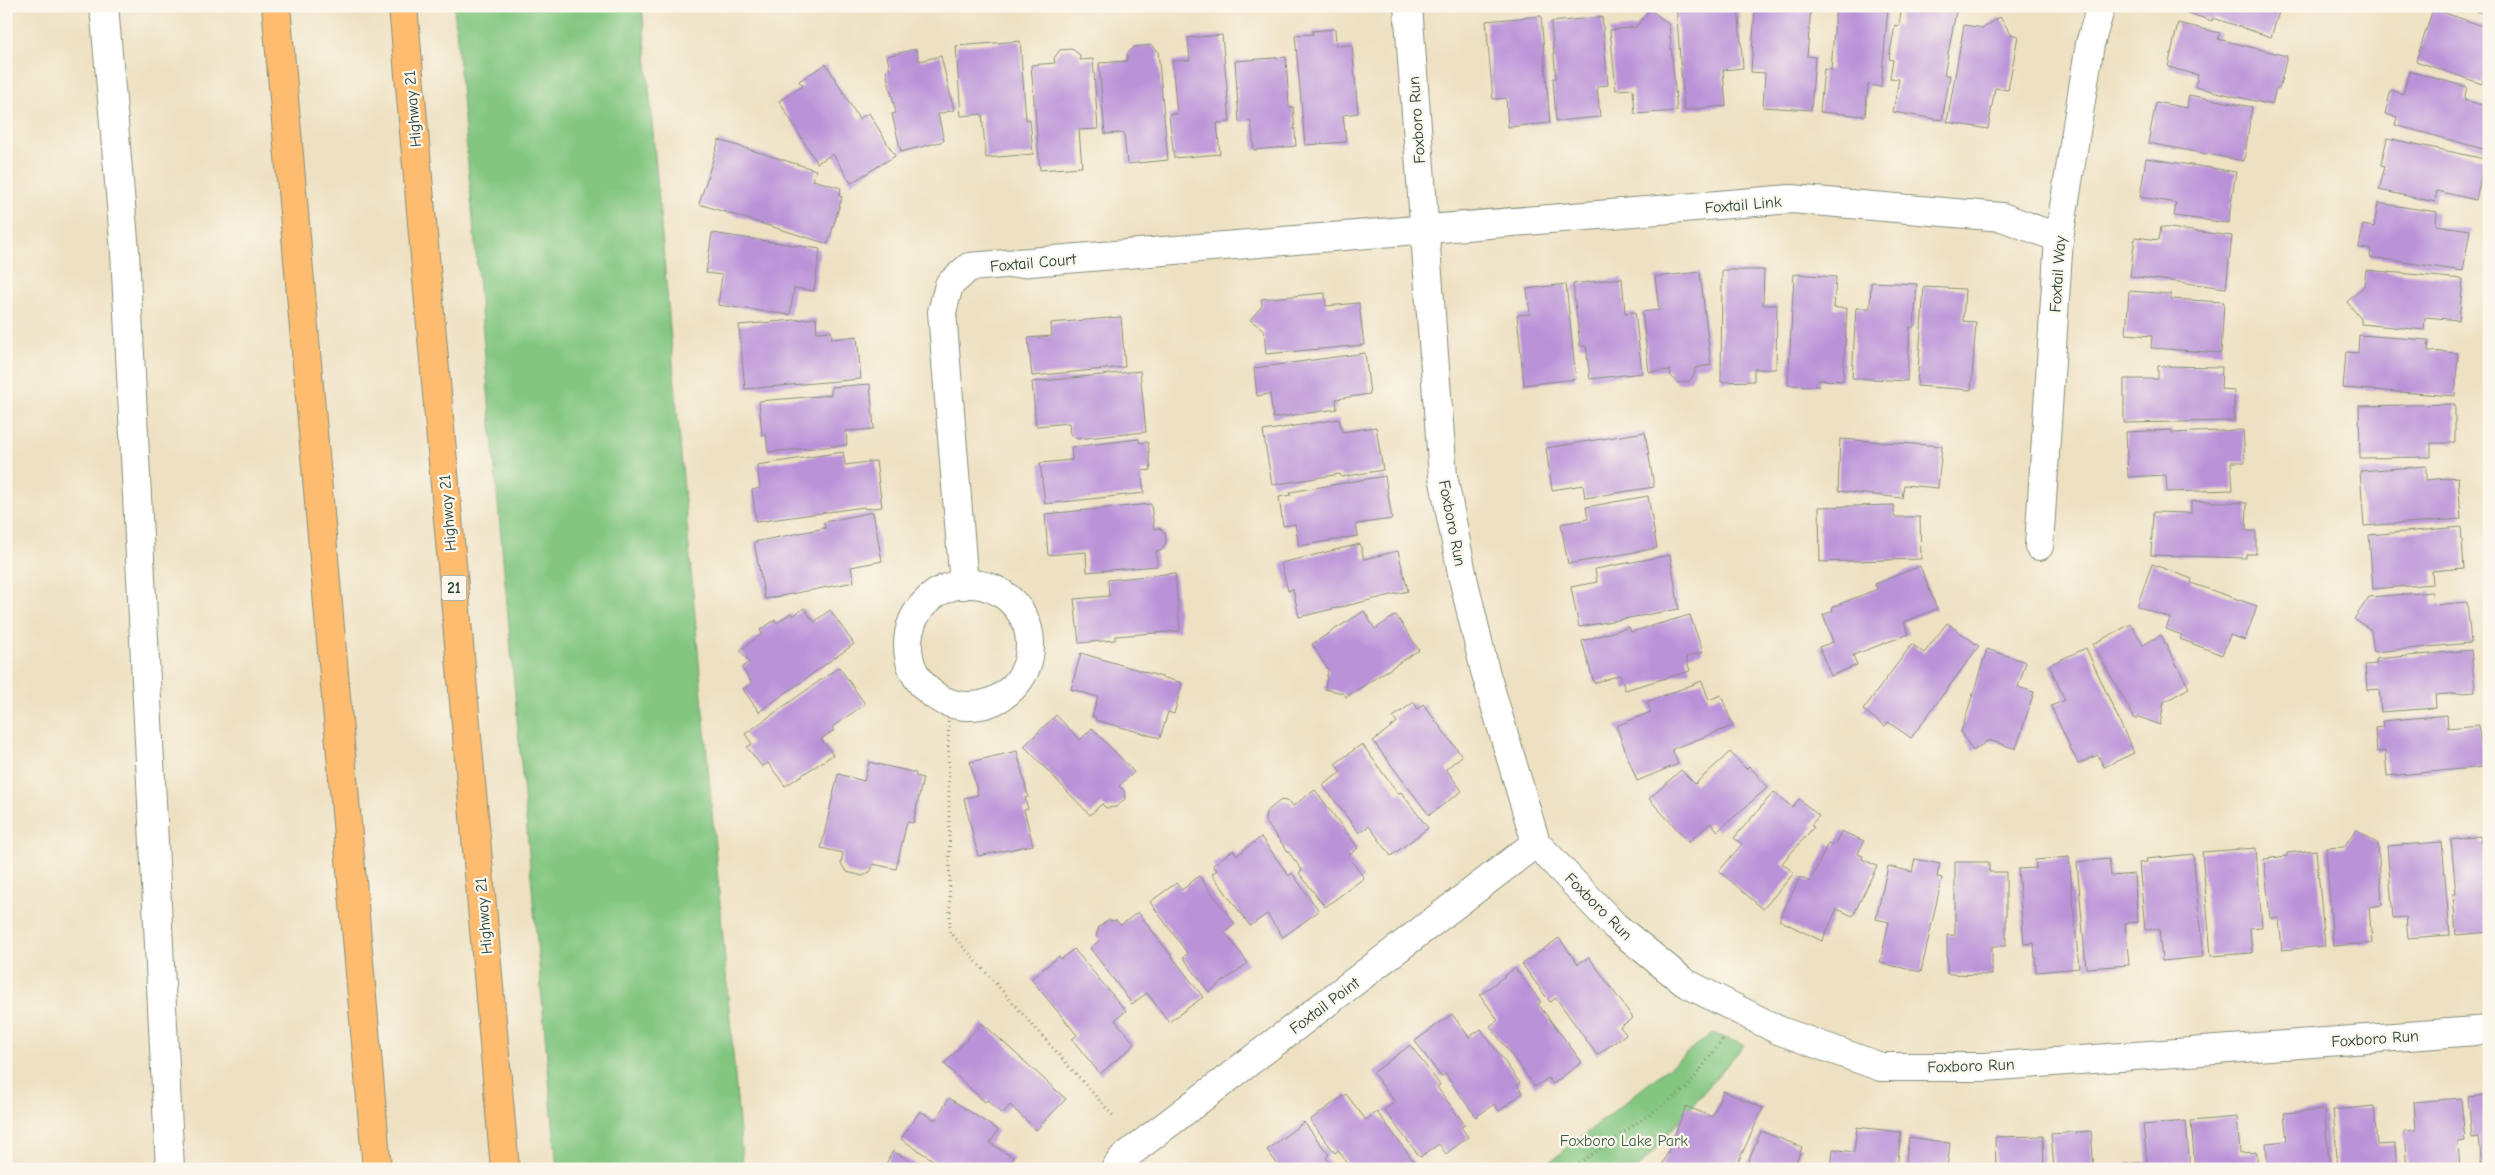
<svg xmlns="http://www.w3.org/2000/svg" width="2495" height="1175" viewBox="0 0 2495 1175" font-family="'Comic Neue',sans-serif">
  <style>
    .green { fill: #82c680; stroke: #50825a }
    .building { fill: #ba92d8 }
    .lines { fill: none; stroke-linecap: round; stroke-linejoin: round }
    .street-casing { stroke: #868f7b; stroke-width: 30 }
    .primary-casing { stroke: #868f7b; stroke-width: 30 }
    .path { stroke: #868f7b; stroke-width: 3; stroke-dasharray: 1 4; stroke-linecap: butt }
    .street { stroke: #fff; stroke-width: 28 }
    .primary { stroke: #fdbc70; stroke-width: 28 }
    .labels { text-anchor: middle; stroke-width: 4.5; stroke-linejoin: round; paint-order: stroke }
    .shield { fill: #fbf7ec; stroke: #61756b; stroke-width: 1 }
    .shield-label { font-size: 15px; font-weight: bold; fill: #1f3d34 }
    .street-label { font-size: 16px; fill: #1f3d34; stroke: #fbf7ec }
    .park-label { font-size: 16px; fill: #385f47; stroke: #fbf7ec }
  </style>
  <rect width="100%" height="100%" fill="#fbf7ec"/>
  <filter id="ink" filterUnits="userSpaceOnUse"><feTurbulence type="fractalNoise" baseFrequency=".02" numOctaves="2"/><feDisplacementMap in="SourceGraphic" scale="10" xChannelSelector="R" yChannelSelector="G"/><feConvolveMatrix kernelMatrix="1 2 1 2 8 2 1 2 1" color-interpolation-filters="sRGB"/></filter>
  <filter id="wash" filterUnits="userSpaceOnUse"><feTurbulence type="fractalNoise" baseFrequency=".0096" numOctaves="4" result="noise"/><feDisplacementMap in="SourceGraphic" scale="20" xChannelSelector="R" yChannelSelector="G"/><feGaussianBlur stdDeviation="1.12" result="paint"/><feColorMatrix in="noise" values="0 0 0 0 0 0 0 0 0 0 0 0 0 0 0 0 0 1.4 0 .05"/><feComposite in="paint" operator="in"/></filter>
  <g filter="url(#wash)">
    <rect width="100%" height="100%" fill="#eee1c2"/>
    <g class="green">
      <polygon points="454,6 642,6 743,1169 557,1169"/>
      <polygon points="1712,1033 1744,1045 1638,1169 1541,1169"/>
    </g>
    <g id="blocks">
      <g class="building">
        <polygon points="1676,6 1738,6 1743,68 1723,70 1726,106 1684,110"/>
        <polygon points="1755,6 1811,7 1807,56 1815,57 1811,110 1763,107 1765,73 1751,72"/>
        <polygon points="1836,6 1888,8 1881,87 1868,85 1865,116 1820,112 1824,69 1831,70"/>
        <polygon points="1902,6 1957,6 1944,75 1950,75 1942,120 1893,112 1899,79 1890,78 1893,60 1889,59 1895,25 1899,26"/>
        <polygon points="2183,6 2281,6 2271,37 2213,18 2212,21 2182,11"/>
        <polygon points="2465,6 2489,6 2489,16"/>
        <polygon points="1650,9 1669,25 1677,111 1635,114 1633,89 1616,90 1610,30 1636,27"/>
        <polygon points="2433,9 2489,28 2489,72 2486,71 2482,84 2416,61"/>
        <polygon points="1541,16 1550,123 1508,127 1506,98 1493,99 1486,21"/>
        <polygon points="1602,17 1608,85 1597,86 1600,117 1556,121 1553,78 1556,78 1551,22"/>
        <polygon points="2000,17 2011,34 2018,36 2008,90 1995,88 1988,129 1947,122 1964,25 1983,28"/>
        <polygon points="2178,23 2220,33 2218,39 2287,56 2279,89 2276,88 2272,105 2195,87 2198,75 2168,67"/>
        <polygon points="1335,29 1336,46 1352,45 1358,113 1343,115 1346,142 1305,145 1295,35 1313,34 1312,31"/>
        <polygon points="1222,35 1230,122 1217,123 1220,154 1174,158 1169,114 1177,114 1172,61 1190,60 1188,38"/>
        <polygon points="1020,41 1026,120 1030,119 1033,154 986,158 982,114 961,116 956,46"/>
        <polygon points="1151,45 1158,51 1168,160 1127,164 1124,133 1105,134 1099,63 1127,61 1127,54 1134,47"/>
        <polygon points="916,49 919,61 941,56 954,110 938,114 944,141 901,152 892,114 896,113 886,71 890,70 887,56"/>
        <polygon points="1072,49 1080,55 1080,60 1093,59 1098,129 1079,130 1082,167 1040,170 1031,65 1055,63 1054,58 1060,50"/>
        <polygon points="1286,57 1289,107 1293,107 1296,146 1254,150 1251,121 1239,122 1235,61"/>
        <polygon points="826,64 859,119 869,113 895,156 851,183 833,154 817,163 779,101 803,86 799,81"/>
        <polygon points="2409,71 2467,87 2464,100 2489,107 2487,150 2395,125 2397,117 2385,114 2391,90 2403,94"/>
        <polygon points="2189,95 2252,107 2244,161 2148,143 2156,102 2187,108"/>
        <polygon points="2387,138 2485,159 2476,200 2437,191 2435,202 2379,190 2385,166 2381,165"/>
        <polygon points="719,140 816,170 813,180 841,188 839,196 842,197 828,244 699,204"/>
        <polygon points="2146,158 2236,172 2228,223 2174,216 2176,203 2140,197"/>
        <polygon points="2378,203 2437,212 2436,225 2470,230 2463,271 2370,257 2371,249 2359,248 2363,225 2374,227"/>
        <polygon points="2161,227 2232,236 2226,288 2130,276 2135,237 2159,240"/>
        <polygon points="712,233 820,249 814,291 794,288 790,315 718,305 722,275 706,273"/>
        <polygon points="1722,270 1764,270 1763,305 1777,305 1776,369 1754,369 1754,381 1721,382"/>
        <polygon points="2366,270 2463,279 2459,320 2425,317 2424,330 2361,324 2361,319 2347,302 2364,286"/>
        <polygon points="1700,272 1711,365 1695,368 1695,373 1690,381 1678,383 1671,377 1670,370 1649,372 1642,312 1659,310 1655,277"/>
        <polygon points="1794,274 1836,277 1834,308 1847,308 1843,381 1819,380 1819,386 1788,385"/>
        <polygon points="1622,278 1625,313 1635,312 1642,373 1590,379 1586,346 1580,346 1573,284"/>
        <polygon points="1871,282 1917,284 1914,327 1910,327 1907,381 1852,378 1856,308 1870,308"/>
        <polygon points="1566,284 1576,379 1524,385 1517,315 1530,314 1527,289"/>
        <polygon points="1924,287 1965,289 1963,321 1976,322 1971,390 1917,386"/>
        <polygon points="2129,291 2171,294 2171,299 2224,302 2221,353 2151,348 2152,336 2126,334"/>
        <polygon points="1325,293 1326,306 1359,303 1364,345 1266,354 1264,330 1250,320 1262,306 1261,299"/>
        <polygon points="1121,317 1125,367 1032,376 1028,338 1052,336 1051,323"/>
        <polygon points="816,318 817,332 831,331 832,339 857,336 861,379 745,389 739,325"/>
        <polygon points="2359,335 2429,340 2428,351 2458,353 2455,396 2343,388 2346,352 2358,353"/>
        <polygon points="1365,353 1370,394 1336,399 1337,409 1273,418 1270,394 1257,396 1254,368"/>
        <polygon points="2158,366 2222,367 2221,389 2234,390 2234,421 2124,423 2124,379 2158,379"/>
        <polygon points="1140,371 1146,432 1077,439 1070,434 1069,423 1036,426 1032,382"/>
        <polygon points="870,384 874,429 846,431 847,445 768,452 766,435 762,435 759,401 831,395 831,387"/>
        <polygon points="2455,404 2455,443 2431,443 2431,457 2360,458 2359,406"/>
        <polygon points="1339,419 1342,432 1376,427 1383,470 1341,477 1340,474 1272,485 1263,431"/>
        <polygon points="2172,430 2172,433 2243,430 2245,462 2231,462 2233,490 2167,492 2166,475 2128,477 2126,432"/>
        <polygon points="1645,432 1654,487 1585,498 1583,485 1552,490 1546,448"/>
        <polygon points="1139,439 1140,443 1148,442 1151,470 1141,471 1144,493 1045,504 1040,463 1072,460 1071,447"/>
        <polygon points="1840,439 1942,446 1938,488 1904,485 1902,498 1838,491"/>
        <polygon points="843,452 845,465 876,461 882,507 865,509 864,507 756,522 752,490 760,488 757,465"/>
        <polygon points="2426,466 2426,480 2458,477 2461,519 2364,526 2360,471"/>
        <polygon points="1385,476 1392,519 1356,524 1358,536 1299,546 1295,524 1283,526 1279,497 1291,495 1290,492"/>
        <polygon points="1648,496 1657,548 1568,564 1561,524 1588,519 1586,507"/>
        <polygon points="2191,501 2247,503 2246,531 2256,531 2256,554 2246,554 2246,558 2151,555 2153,512 2191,513"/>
        <polygon points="1151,504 1154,529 1159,528 1165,533 1166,543 1161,551 1156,551 1157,566 1087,572 1086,552 1048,555 1045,514"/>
        <polygon points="1894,505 1894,517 1920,517 1921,559 1820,562 1819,507"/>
        <polygon points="873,512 882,561 851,567 854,582 765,599 754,542 825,528 824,522"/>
        <polygon points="2461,527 2464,568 2432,571 2433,584 2373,589 2369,535"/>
        <polygon points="1360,544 1364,559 1398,551 1408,591 1299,617 1293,589 1288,591 1281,563"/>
        <polygon points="1670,555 1679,609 1579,627 1571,587 1597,582 1595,569"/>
        <polygon points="2152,564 2192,579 2191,583 2257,606 2245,640 2230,635 2222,655 2180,639 2182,635 2166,629 2170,618 2137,606"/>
        <polygon points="1920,566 1937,609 1904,622 1909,634 1853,655 1857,665 1831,676 1819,647 1833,642 1823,615 1833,611 1832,607 1877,589 1875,584"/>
        <polygon points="1175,573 1180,631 1115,636 1115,640 1079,643 1074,599 1109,596 1108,580"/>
        <polygon points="2432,592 2433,605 2467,602 2471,643 2374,652 2371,630 2354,619 2369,597"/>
        <polygon points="804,608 814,622 830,610 854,644 759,712 743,689 752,683 742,668 749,662 740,650 762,634 760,630 775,620 777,623 791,613 793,616"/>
        <polygon points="1364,611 1375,629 1396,615 1419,650 1346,697 1343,693 1325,689 1328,670 1312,644"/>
        <polygon points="1690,615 1703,652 1686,657 1690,671 1625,690 1620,675 1594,683 1582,641 1629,627 1631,632"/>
        <polygon points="1947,623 1979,646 1911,738 1888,722 1885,726 1863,710 1912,644 1924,653"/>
        <polygon points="2131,624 2143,645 2161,635 2189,688 2164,702 2160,725 2139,717 2135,719 2093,644"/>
        <polygon points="2086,648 2134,753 2104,767 2098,755 2078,764 2051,706 2065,700 2049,665"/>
        <polygon points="1987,649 2026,662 2018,687 2034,692 2016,749 1989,740 1973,751 1961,732"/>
        <polygon points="2471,650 2475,692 2435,695 2436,708 2381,712 2379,689 2367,690 2365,665 2377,664 2376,659"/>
        <polygon points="1081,653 1182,683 1174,714 1168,712 1160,738 1095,720 1096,717 1092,716 1098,697 1071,689"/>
        <polygon points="839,667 865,704 832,727 834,730 821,739 833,755 785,786 768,763 762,767 747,747 752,744 745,734"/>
        <polygon points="1702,681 1709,700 1721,695 1733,726 1672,749 1678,764 1637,781 1616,726 1651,712 1647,702"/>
        <polygon points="1414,702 1418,709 1423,704 1462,756 1446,769 1462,791 1429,815 1373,741 1397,722 1393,717"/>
        <polygon points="1056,715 1080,740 1092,728 1134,772 1119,786 1124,791 1125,799 1116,807 1106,808 1102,804 1090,815 1024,746"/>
        <polygon points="2447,715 2448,728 2479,725 2483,767 2387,776 2385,751 2377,752 2375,728 2383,727 2382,721"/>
        <polygon points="1362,744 1398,794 1401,792 1428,828 1391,856 1369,826 1359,833 1323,785 1341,772 1335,764"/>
        <polygon points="1017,751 1028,797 1025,798 1028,809 1024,810 1033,845 978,856 964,798 978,795 970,762"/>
        <polygon points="1730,752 1746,769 1749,766 1768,787 1718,831 1710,823 1689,842 1649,799 1681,770 1695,784"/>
        <polygon points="869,762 916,773 915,776 923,778 913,823 907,822 896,869 873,864 871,871 863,876 847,872 841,864 843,853 821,848 838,774 864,781"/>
        <polygon points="1315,790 1358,848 1348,856 1364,878 1325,907 1299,873 1302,870 1265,821 1266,812 1281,800 1290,802 1293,806"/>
        <polygon points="1774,792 1792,807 1799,799 1819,816 1811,825 1814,827 1782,863 1794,873 1763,909 1719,871 1742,844 1734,838"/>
        <polygon points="2356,829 2378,844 2382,905 2369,907 2372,943 2333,946 2326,848 2344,847"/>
        <polygon points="1841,831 1864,841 1858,854 1863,856 1862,859 1877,866 1853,916 1837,909 1822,941 1779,920 1800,877 1810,882 1828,843 1834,846"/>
        <polygon points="2480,836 2481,843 2489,843 2489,932 2456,935 2453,894 2456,894 2451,840"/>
        <polygon points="1261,837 1289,876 1292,873 1319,911 1283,937 1267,914 1250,926 1212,874 1217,870 1213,865 1233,850 1237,855"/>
        <polygon points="2442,842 2450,935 2408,938 2406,917 2393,918 2387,846"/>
        <polygon points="2256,848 2262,927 2250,928 2252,953 2211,956 2202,852"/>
        <polygon points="2316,850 2325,946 2282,950 2279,918 2270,918 2264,859 2287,856 2287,853"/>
        <polygon points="2193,854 2203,957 2162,961 2159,929 2145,930 2139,863 2147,862 2146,859"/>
        <polygon points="2069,857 2079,968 2036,972 2034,943 2024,944 2018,869 2036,868 2035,860"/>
        <polygon points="1915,859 1940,864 1937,877 1942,878 1921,972 1880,963 1889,922 1876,919 1888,866 1912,872"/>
        <polygon points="2109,859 2111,876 2134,874 2138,922 2125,923 2129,965 2086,968 2077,862"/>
        <polygon points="1955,862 1989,862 1989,872 2006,872 2006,946 1992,946 1992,975 1947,974 1947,935 1955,935"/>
        <polygon points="1199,876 1235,924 1225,932 1248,963 1209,992 1183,957 1188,954 1150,902 1176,883 1182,890"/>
        <polygon points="1138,912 1203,997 1169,1022 1147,993 1132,1004 1090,948 1100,940 1096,936 1099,927 1108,920 1117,921 1121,925"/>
        <polygon points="1559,938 1578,964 1589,957 1633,1018 1620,1027 1626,1034 1597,1055 1556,998 1550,1002 1522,964"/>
        <polygon points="1074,949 1126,1011 1115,1020 1135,1044 1100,1074 1072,1039 1077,1035 1031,979 1059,956 1061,959"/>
        <polygon points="1515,968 1541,1002 1538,1004 1582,1062 1553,1084 1548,1078 1535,1087 1490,1026 1498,1020 1480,995"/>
        <polygon points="1452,1014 1469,1037 1481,1029 1520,1083 1517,1085 1523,1093 1499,1111 1494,1104 1476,1117 1445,1074 1441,1077 1415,1041"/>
        <polygon points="982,1023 1066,1099 1036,1130 1010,1105 1002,1114 987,1100 985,1102 944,1064"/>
        <polygon points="1410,1045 1440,1085 1437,1087 1465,1125 1461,1127 1468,1137 1446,1154 1439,1144 1420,1157 1384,1110 1395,1102 1373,1073"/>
        <polygon points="1723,1091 1763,1108 1735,1169 1661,1169 1686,1106 1712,1117"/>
        <polygon points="1346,1094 1366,1120 1377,1112 1415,1163 1408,1169 1352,1169 1338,1150 1335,1153 1310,1120"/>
        <polygon points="2489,1095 2489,1169 2482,1169 2479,1137 2472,1138 2468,1097"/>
        <polygon points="949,1098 998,1130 990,1143 1014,1158 1007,1169 947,1169 901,1139 920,1111 935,1120"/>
        <polygon points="2461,1098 2465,1141 2458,1142 2460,1169 2407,1169 2404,1131 2416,1130 2414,1102"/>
        <polygon points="2374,1106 2377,1145 2395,1144 2397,1169 2338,1169 2333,1110"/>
        <polygon points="2324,1110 2330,1169 2268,1169 2266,1143 2287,1141 2284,1113"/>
        <polygon points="2237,1117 2240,1153 2257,1152 2258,1169 2195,1169 2191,1121"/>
        <polygon points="2186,1121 2190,1169 2125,1169 2125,1164 2147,1162 2143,1125"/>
        <polygon points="1304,1122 1329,1155 1326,1158 1334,1169 1281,1169 1267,1150"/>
        <polygon points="1857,1127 1901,1132 1897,1169 1831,1169 1833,1149 1854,1152"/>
        <polygon points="1761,1131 1802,1147 1794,1169 1745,1169"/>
        <polygon points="2091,1131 2094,1169 2054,1169 2051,1134"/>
        <polygon points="2043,1136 2044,1169 1996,1169 1995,1137"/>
        <polygon points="1909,1137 1950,1143 1947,1169 1905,1169"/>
        <polygon points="893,1151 924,1169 883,1169"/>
      </g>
    </g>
  </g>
  <g filter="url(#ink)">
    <use href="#blocks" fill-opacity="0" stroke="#868f7b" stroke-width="1"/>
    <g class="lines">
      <g class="street-casing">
        <g id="street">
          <polyline points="104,6 125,252 170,1169"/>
          <polyline points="1408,6 1443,476 1463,578 1485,671 1536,843 1615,926 1684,982 1778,1030 1881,1067 1985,1067 2489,1030"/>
          <polyline points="2039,546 2059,238 2090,44 2101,6"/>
          <circle cx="969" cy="645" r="61"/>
          <polyline points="964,585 942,312 949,285 969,267 1791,199 2002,217 2059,238"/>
          <polyline points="1115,1169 1122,1159 1536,843"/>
        </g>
      </g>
      <g class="primary-casing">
        <g id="primary">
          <polyline points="276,6 377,1169"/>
          <polyline points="403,6 505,1169"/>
        </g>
      </g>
      <g class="path">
        <polyline points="948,701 950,932 1115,1118"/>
        <polyline points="1571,1169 1686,1089 1723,1039"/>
      </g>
      <use href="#street" class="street"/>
      <use href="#primary" class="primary"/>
    </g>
  </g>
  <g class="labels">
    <rect class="shield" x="441.5" y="575.5" width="25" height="25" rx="4"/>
    <g class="shield-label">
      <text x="454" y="593">21</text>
    </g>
    <g class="street-label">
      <text transform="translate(412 109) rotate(-95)" y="6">Highway 21</text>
      <text transform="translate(1416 120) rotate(-94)" y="6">Foxboro Run</text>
      <text transform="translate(1743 204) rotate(-5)" y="6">Foxtail Link</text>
      <text transform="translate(1033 262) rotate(-5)" y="6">Foxtail Court</text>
      <text transform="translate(2057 274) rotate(-86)" y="6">Foxtail Way</text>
      <text transform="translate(447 513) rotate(-95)" y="6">Highway 21</text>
      <text transform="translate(1453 523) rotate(79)" y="6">Foxboro Run</text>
      <text transform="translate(1599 906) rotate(45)" y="6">Foxboro Run</text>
      <text transform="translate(483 916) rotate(-95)" y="6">Highway 21</text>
      <text transform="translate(1324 1005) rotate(-37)" y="6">Foxtail Point</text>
      <text transform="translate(2375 1038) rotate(-4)" y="6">Foxboro Run</text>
      <text transform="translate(1971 1065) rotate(-2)" y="6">Foxboro Run</text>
    </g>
    <g class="park-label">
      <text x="1624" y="1146">Foxboro Lake Park</text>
    </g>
  </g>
  <rect width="2495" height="1175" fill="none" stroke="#fbf7ec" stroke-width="25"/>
</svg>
